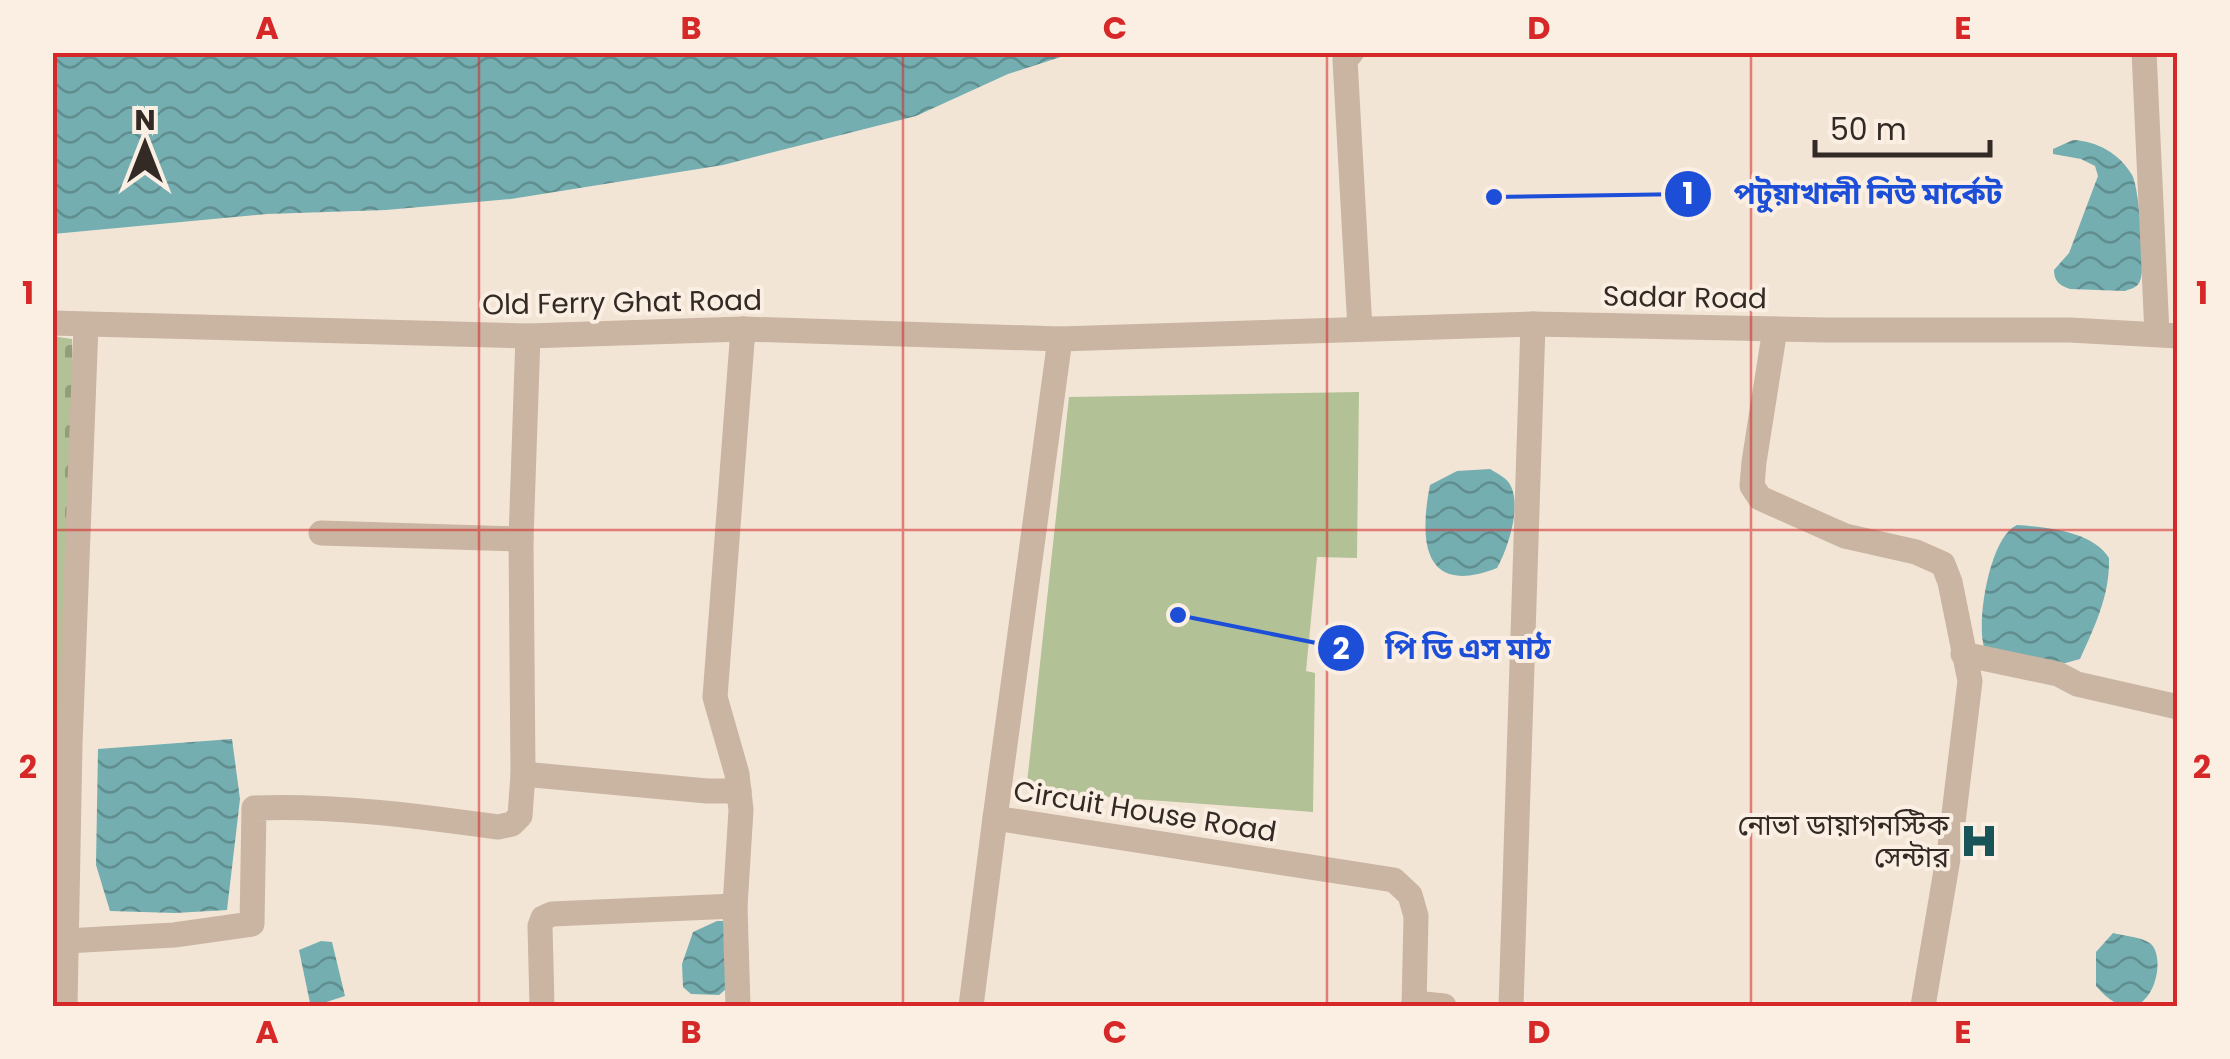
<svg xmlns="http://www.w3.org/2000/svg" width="2230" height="1059" viewBox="0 0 2230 1059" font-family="Poppins,'Noto Sans Bengali',sans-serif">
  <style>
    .green { fill: #b3c196 }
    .cemetery { fill: url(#cemetery-stones) }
    .water { fill: url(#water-waves) }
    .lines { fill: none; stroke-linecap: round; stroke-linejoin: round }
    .minor { stroke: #cab4a2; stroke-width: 25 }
    .grid { fill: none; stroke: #d62828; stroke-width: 2.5; stroke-opacity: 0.55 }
    .labels { text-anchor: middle; stroke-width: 8; stroke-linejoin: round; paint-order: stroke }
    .street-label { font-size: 28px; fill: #342a25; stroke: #faefe2 }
    .poi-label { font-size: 28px; fill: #342a25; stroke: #faefe2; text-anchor: end }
    .leader { fill: none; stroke: #1d4ed8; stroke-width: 4 }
    .callout-dot { fill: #1d4ed8; stroke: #faefe2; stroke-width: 4 }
    .mark-label { font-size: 30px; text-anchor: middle; font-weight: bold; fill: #fff }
    .callout-label { font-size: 30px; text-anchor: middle; font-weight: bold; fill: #1d4ed8; stroke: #faefe2; stroke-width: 8; stroke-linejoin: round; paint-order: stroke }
    .neatline { fill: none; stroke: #d62828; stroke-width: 4 }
    .grid-label { font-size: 32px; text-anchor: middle; font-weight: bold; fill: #d62828 }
  </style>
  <defs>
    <pattern id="cemetery-stones" width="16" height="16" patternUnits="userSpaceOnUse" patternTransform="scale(2.5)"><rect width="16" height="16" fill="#b3c196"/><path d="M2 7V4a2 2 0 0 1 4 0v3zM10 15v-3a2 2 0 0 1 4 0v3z" fill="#929d7a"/></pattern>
    <pattern id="water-waves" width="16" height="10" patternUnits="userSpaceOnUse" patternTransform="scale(2.5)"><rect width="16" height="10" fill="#74aeb0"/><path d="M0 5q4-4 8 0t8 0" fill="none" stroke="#608e8f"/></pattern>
  </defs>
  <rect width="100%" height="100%" fill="#f2e5d6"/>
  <polygon class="green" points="1359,392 1357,558 1317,557 1306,671 1315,673 1313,812 1040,792 1027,783 1069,397"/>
  <polygon class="cemetery" points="52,336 72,339 73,392 62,887 53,887"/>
  <g class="water">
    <polygon points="53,52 1073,52 1073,53 1008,74 916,116 723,165 511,199 386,210 267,214 53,234"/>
    <path d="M 2073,140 C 2097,141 2120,154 2132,175 C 2139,186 2147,273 2139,283 C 2136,288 2130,289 2125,291 L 2070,289 C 2059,285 2054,281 2054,270 L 2069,253 L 2098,176 L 2095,166 L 2081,159 L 2053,154 L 2053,149 Z"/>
    <path d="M 1490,469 C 1496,473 1505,477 1509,483 C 1523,503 1508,549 1497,568 C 1423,597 1419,541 1430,485 L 1457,471 Z"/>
    <path d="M 2017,525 C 2045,527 2093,531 2109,558 C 2110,595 2095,626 2080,659 L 2058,665 L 1984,647 C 1976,621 1990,536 2017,525 Z"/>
    <polygon points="232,739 240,799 227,910 175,913 110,911 96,865 98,749"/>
    <polygon points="717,921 724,921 726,989 719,995 691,994 683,987 682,964 693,932"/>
    <path d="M 2113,933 C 2124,936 2143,937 2151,944 C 2170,962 2146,1044 2096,986 L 2096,952 Z"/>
    <polygon points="321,941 332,942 345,996 314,1006 310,1003 299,950"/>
  </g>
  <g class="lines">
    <g class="minor">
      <polyline points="1352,52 1345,60 1360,329"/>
      <polyline points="2144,52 2157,334"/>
      <polyline points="52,323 528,336 743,329 1060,339 1533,324 1825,330 2070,330 2178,336"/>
      <polyline points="1775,329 1754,462 1752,486 1760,498 1845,536 1916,552 1943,564 1950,582 1970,681 1950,847 1923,1006"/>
      <polyline points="1060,339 995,818 1394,880 1410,895 1416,916 1414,1006"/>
      <polyline points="321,533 521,539"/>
      <polyline points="1963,654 2058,674 2077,684 2178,707"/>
      <polyline points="523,774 707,791 739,791"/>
      <path d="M 66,941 L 174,935 L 252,924 L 254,808 C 336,805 417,816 498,827 L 512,824 L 520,816 L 523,774 L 521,539 L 528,336"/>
      <polyline points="1414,1003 1444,1006"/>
      <polyline points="65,1006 70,744 86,325"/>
      <polyline points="542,1006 540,926 543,918 552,914 735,906"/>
      <polyline points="738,1006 735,906 741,810 737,774 715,697 743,329"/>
      <polyline points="971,1006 995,818"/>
      <polyline points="1511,1006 1533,324"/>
    </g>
  </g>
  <path class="grid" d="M 479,52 L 479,1006M 903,52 L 903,1006M 1327,52 L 1327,1006M 1751,52 L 1751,1006M 52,530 L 2178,530"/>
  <defs>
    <g id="hospital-bare" transform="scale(3)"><path d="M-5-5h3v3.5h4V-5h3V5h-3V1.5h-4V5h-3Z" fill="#195458" stroke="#faefe2" stroke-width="2.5" paint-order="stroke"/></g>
  </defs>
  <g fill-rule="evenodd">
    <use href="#hospital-bare" x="1979" y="841"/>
  </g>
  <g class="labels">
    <g class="street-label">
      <text transform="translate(1685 297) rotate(1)" y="10">Sadar Road</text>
      <text transform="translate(622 302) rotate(-1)" y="10">Old Ferry Ghat Road</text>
      <text transform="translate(1145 811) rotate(9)" y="10">Circuit House Road</text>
    </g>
    <g class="poi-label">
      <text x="1949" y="835">নোভা ডায়াগনস্টিক<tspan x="1949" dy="32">সেন্টার</tspan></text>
    </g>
  </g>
  <path class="leader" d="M1494 197L1688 194M1178 615L1341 648"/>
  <g class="callout-dot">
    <circle cx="1494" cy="197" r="10"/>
    <circle cx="1178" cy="615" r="10"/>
    <circle cx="1688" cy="194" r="25"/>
    <circle cx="1341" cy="648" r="25"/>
  </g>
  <g class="mark-label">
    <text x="1688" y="204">1</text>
    <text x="1341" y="659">2</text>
  </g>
  <g class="callout-label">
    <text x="1868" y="204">পটুয়াখালী নিউ মার্কেট</text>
    <text x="1468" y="659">পি ডি এস মাঠ</text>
  </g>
  <rect width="2230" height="1059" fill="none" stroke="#faefe2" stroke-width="110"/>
  <g transform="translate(145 145)" stroke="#faefe2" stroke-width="8" paint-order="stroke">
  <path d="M0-8L18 38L0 25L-18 38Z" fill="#342a25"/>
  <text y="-15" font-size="28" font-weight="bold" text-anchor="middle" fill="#342a25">N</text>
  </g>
  <path d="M1815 140v15h175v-15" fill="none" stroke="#342a25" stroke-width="5"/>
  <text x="1830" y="140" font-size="30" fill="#342a25" stroke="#faefe2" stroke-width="8" paint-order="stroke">50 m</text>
  <rect x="55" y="55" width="2120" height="949" class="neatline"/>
  <g class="grid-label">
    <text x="267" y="39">A</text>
    <text x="691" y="39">B</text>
    <text x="1115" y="39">C</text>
    <text x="1539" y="39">D</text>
    <text x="1963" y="39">E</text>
    <text x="28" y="304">1</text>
    <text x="2202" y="304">1</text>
    <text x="28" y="778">2</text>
    <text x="2202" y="778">2</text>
    <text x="267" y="1043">A</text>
    <text x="691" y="1043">B</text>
    <text x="1115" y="1043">C</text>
    <text x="1539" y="1043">D</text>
    <text x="1963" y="1043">E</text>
  </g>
</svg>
